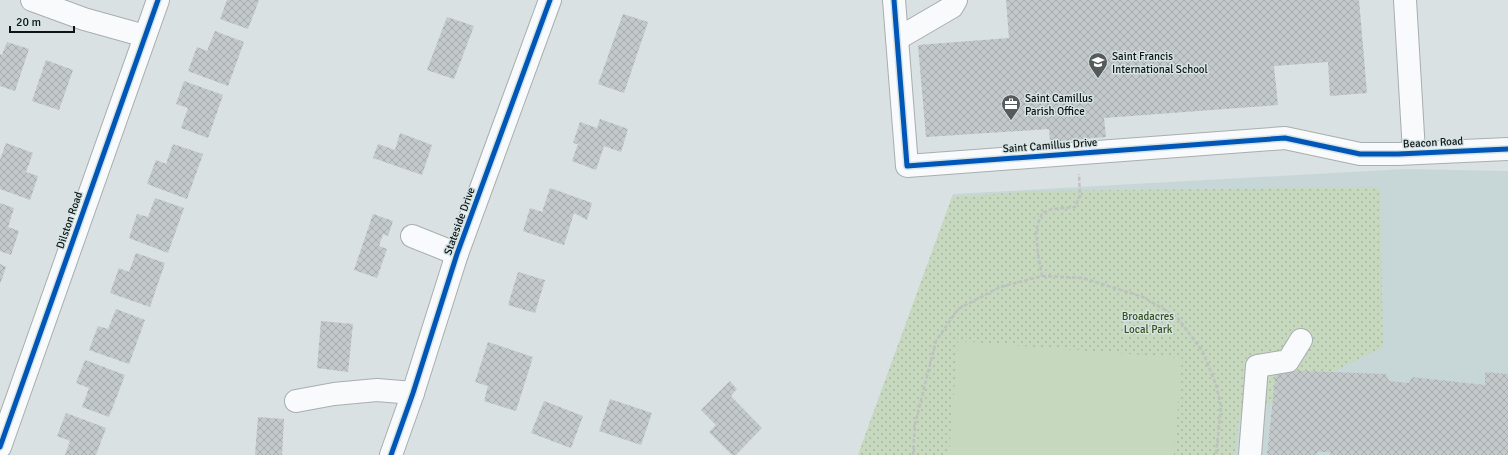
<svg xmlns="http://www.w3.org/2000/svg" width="1508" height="455" viewBox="0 0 1508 455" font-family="Signika,sans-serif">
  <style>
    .built { fill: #c7d7d8 }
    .green { fill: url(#green-dots) }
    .pitch { fill: #c6d8be }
    .building { fill: url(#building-cross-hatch) }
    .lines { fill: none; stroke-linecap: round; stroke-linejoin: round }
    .minor-casing { stroke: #a8aeaf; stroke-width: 24 }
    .path { stroke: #bec1c1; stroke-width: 2.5; stroke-dasharray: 4 2; stroke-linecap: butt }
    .minor { stroke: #f9fafb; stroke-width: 22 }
    .cycleway-casing { stroke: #d6e4e5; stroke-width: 8 }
    .cycleway { stroke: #0057b8; stroke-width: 5 }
    .labels { text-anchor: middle; stroke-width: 3; stroke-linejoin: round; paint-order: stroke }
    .poi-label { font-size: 11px; fill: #0e1313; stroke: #d6e4e5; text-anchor: start }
    .street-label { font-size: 11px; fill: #0e1313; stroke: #d6e4e5 }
    .park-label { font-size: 11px; fill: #36521b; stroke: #d6e4e5 }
  </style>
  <defs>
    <pattern id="green-dots" width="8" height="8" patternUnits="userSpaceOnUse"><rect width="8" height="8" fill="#c6d8be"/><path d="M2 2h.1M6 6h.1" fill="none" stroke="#a9b8a2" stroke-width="1.8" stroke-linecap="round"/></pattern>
    <pattern id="building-cross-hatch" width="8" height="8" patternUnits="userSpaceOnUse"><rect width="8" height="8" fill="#c3c8ca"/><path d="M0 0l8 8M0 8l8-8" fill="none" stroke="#a6abad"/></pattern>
  </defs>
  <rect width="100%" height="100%" fill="#dae1e2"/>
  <polygon class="built" points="1405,169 1508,171 1508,455 862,455 863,441 953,194"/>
  <polygon class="green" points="1380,187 1383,347 1239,419 1235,455 858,455 952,197 1035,191"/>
  <polygon class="pitch" points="958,341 1182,358 1174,455 949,455"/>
  <g class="building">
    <polygon points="227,0 259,0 248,29 220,19"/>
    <polygon points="1006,0 1359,0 1367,93 1330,96 1328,62 1274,66 1278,105 1104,118 1106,137 1050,142 1049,129 926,137 918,45 1009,38"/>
    <polygon points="623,14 648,22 624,93 598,84"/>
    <polygon points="447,17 474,26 454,79 427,70"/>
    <polygon points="215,31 244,42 228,86 188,71 197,47 207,51"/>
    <polygon points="7,42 29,49 15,91 0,86 0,54 2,55"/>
    <polygon points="46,60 73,70 59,110 32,101"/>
    <polygon points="184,81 223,95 208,138 181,128 188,108 176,104"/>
    <polygon points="600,119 628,129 621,152 604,146 596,170 572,161 578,144 573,143 580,122 597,128"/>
    <polygon points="400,133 432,145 422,175 373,158 378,144 395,150"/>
    <polygon points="6,143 33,153 26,172 38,176 30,200 0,189 0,160"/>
    <polygon points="173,144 203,154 187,199 147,184 156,160 166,164"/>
    <polygon points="550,188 592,203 587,220 574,213 564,245 523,231 530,208 542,212"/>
    <polygon points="155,198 184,208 168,253 129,238 137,214 148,217"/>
    <polygon points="0,203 14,208 8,227 19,231 11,255 0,251"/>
    <polygon points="373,214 393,221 388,236 383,234 379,246 387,249 377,278 354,270"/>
    <polygon points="136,253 165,263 150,307 110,293 119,268 129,272"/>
    <polygon points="0,264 6,267 0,284"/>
    <polygon points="518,272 545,280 535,313 508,305"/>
    <polygon points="116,309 145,320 129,364 89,350 98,326 108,329"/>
    <polygon points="321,321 353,324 348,372 317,368"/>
    <polygon points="488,342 533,357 516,411 484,401 488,386 475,382"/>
    <polygon points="85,360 125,375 109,417 82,407 89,388 76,383"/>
    <polygon points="1276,370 1386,374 1389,381 1409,383 1412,377 1485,385 1485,372 1508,374 1508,455 1330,455 1330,452 1317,452 1317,455 1267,455"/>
    <polygon points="730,381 737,389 731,396 762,428 736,455 732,455 709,432 716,425 701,410"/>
    <polygon points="610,399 652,413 641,445 599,431"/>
    <polygon points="544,401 583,416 571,448 531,433"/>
    <polygon points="66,413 106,428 96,455 65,455 70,441 57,436"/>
    <polygon points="258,417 284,419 282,455 255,455"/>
  </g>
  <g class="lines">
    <g class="minor-casing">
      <g id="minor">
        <polyline points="32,0 84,19 145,36"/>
        <polyline points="894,0 907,166 1285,138 1360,154 1398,154 1508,149"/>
        <polyline points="1405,0 1414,152"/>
        <polyline points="897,39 952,7 956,0"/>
        <polyline points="412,236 457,254"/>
        <polyline points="296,401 334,394 377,390 413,393"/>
        <polyline points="0,447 158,0"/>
        <polyline points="391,455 413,393 457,254 550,0"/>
        <polyline points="1250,455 1257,366 1288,361 1301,340"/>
      </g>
    </g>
    <g class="path">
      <polyline points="1042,276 1083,278 1143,297 1177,317 1203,352 1216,385 1221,406 1216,455"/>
      <polyline points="913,455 915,424 936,341 958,309 1000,287 1042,276 1038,254 1036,230 1042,213 1052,209 1075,207 1080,196 1079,174"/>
    </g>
    <use href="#minor" class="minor"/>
    <g class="cycleway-casing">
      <g id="cycleway">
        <polyline points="894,0 907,166 1285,138 1360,154 1398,154 1508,149"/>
        <polyline points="0,447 158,0"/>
        <polyline points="391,455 413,393 457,254 550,0"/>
      </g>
    </g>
    <use href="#cycleway" class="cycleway"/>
  </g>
  <defs>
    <g id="school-pin" transform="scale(1)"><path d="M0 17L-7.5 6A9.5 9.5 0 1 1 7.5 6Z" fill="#555b5b" stroke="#d6e4e5"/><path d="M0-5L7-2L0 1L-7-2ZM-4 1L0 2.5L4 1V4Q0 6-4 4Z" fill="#fff"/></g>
    <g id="office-pin" transform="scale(1)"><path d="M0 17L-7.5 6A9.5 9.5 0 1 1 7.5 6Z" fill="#555b5b" stroke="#d6e4e5"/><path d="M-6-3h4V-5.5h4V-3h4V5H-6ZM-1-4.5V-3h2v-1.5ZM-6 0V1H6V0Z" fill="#fff"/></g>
  </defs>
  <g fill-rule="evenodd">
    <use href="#school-pin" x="1098" y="62"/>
    <use href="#office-pin" x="1011" y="104"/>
  </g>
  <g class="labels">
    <g class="poi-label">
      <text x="1112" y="60">Saint Francis<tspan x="1112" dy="13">International School</tspan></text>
      <text x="1025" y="102">Saint Camillus<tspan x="1025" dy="13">Parish Office</tspan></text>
    </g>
    <g class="street-label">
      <text transform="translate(1433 142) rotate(-3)" y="4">Beacon Road</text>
      <text transform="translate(1050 145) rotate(-4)" y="4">Saint Camillus Drive</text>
      <text transform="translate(69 220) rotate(-71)" y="4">Dilston Road</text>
      <text transform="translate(459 221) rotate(-70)" y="4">Stateside Drive</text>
    </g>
    <g class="park-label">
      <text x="1148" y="320">Broadacres<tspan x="1148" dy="13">Local Park</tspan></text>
    </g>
  </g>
  <path d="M10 26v6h64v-6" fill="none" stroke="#0e1313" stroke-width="2"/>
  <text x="16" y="26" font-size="12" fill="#0e1313" stroke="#d6e4e5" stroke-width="3" paint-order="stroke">20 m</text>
</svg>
